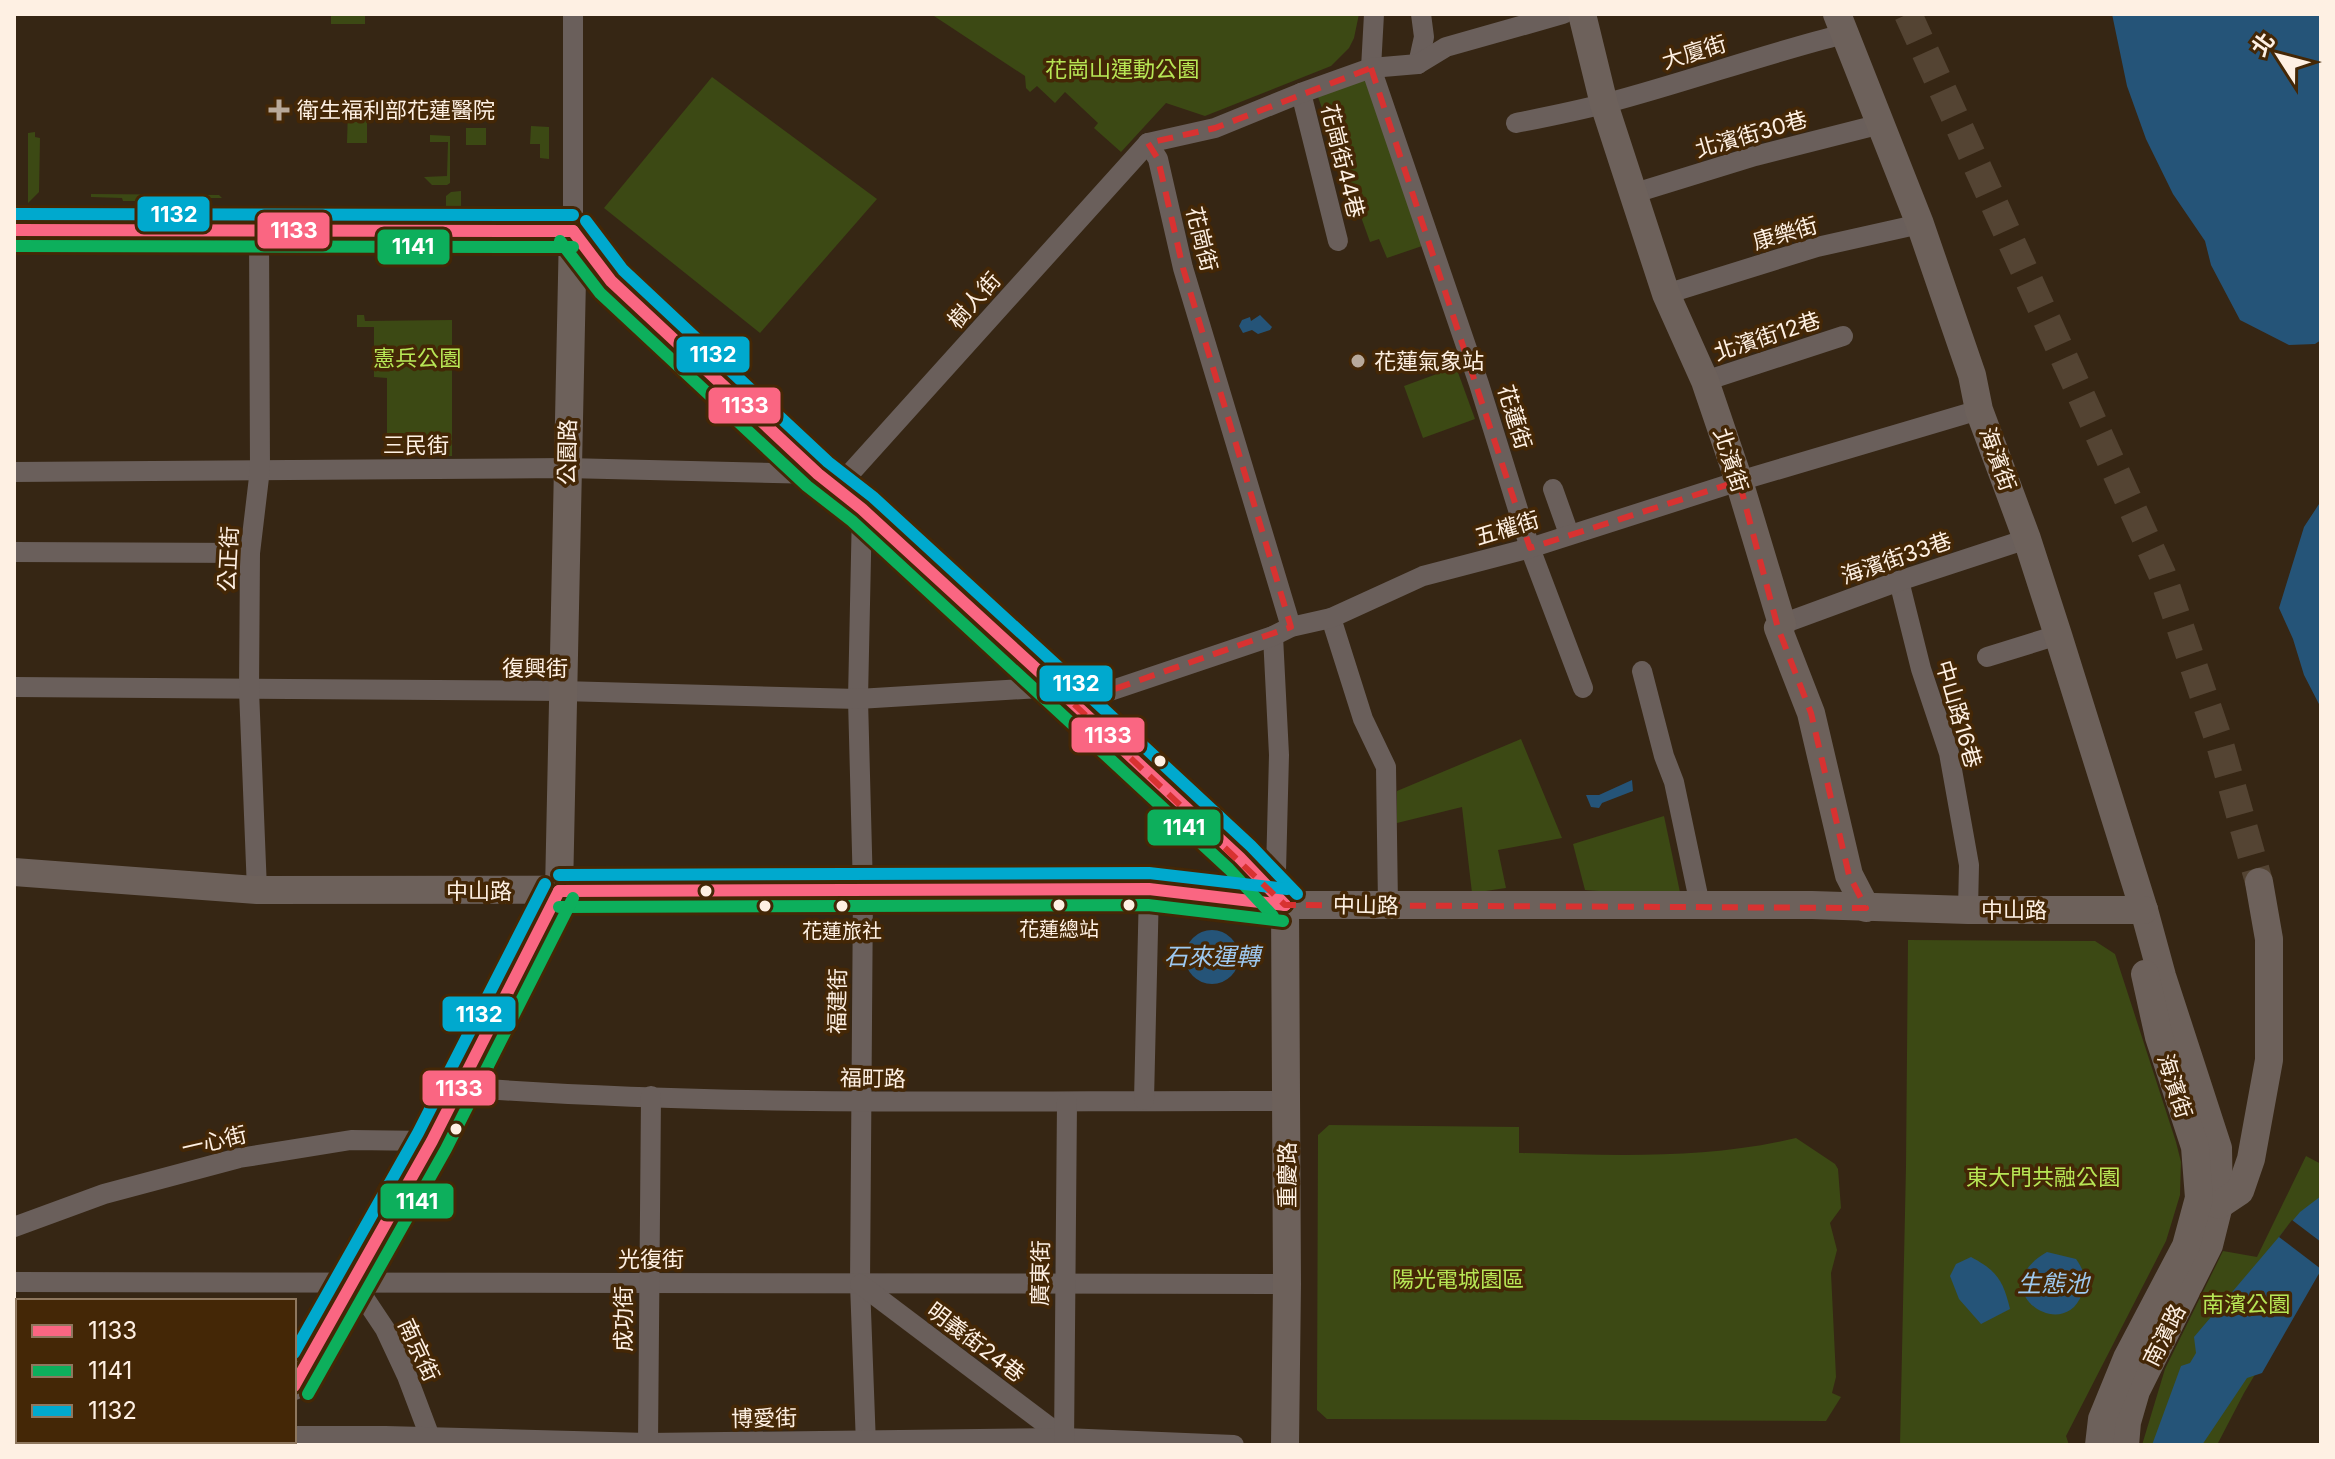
<svg xmlns="http://www.w3.org/2000/svg" width="2335" height="1459" viewBox="0 0 2335 1459" font-family="Inter,'Noto Sans TC',sans-serif">
  <style>
    .green { fill: #3c4914 }
    .water { fill: #255478 }
    .pier { fill: #362614 }
    .lines { fill: none; stroke-linecap: round; stroke-linejoin: round }
    .secondary-tunnel { stroke: #544433; stroke-width: 28; stroke-dasharray: 28 14; stroke-linecap: butt }
    .street { stroke: #6a5f5b; stroke-width: 20 }
    .secondary { stroke: #6d615b; stroke-width: 28 }
    .bus-1-casing { stroke: #442706; stroke-width: 18 }
    .bus-2-casing { stroke: #442706; stroke-width: 18 }
    .bus-3-casing { stroke: #442706; stroke-width: 18 }
    .bus-1 { stroke: #fa6682; stroke-width: 12 }
    .bus-2 { stroke: #0daf5c; stroke-width: 12 }
    .bus-3 { stroke: #00a9ce; stroke-width: 12 }
    .marked { fill: none; stroke: #d83231; stroke-width: 6; stroke-dasharray: 16 10; stroke-linejoin: round }
    .poi-dot { fill: #b8a99b; stroke: #442706; stroke-width: 3 }
    .bus-dot { fill: #fef0e3; stroke: #442706; stroke-width: 3 }
    .labels { text-anchor: middle; stroke-width: 7; stroke-linejoin: round; paint-order: stroke }
    .bus-label { font-size: 20px; fill: #fef0e3; stroke: #442706 }
    .street-label { font-size: 22px; fill: #fef0e3; stroke: #442706 }
    .park-label { font-size: 22px; fill: #b7e655; stroke: #442706 }
    .poi-label { font-size: 22px; fill: #fef0e3; stroke: #442706; text-anchor: start }
    .water-label { font-size: 24px; font-style: italic; fill: #9ec9f0; stroke: #442706 }
    .line-badge { stroke: #442706; stroke-width: 3 }
    .badge-label { font-size: 22px; text-anchor: middle; font-weight: bold; fill: #fff }
  </style>
  <rect width="100%" height="100%" fill="#362614"/>
  <g class="green">
    <rect x="331" y="14" width="34" height="10"/>
    <polygon points="931,14 1359,14 1354,38 1349,48 1331,66 1205,116 1166,103 1121,152 1094,128 1098,123 1065,92 1055,103 1037,86 1030,92 1026,88 1025,76"/>
    <polygon points="712,77 877,199 760,333 604,208"/>
    <polygon points="1367,78 1425,245 1387,258 1379,239 1370,242 1318,97"/>
    <polygon points="348,109 367,110 367,143 347,143"/>
    <polygon points="531,126 549,127 549,159 540,158 540,144 530,144"/>
    <rect x="466" y="128" width="20" height="17"/>
    <polygon points="35,132 35,137 40,138 39,192 28,203 28,133"/>
    <polygon points="430,135 450,136 450,183 447,185 432,185 424,177 447,176 448,142 430,142"/>
    <polygon points="461,191 461,209 446,209 446,196 451,192"/>
    <polygon points="91,194 219,195 222,198 141,198 141,201 123,201 122,198 91,197"/>
    <polygon points="357,315 364,315 365,321 452,320 452,456 387,456 387,378 374,377 374,327 357,327"/>
    <polygon points="1456,367 1475,419 1423,438 1404,386"/>
    <polygon points="1521,739 1562,838 1498,850 1506,888 1472,893 1462,807 1397,823 1397,791"/>
    <polygon points="1664,816 1681,897 1585,890 1573,844"/>
    <polygon points="1908,940 2095,941 2115,954 2176,1142 2181,1162 2180,1195 2166,1241 2066,1436 2069,1445 1900,1445 1906,1166"/>
    <path d="M 1329,1125 L 1519,1127 L 1519,1153 C 1611,1155 1706,1160 1796,1138 L 1835,1164 L 1838,1169 L 1841,1208 L 1830,1223 L 1837,1250 L 1831,1273 L 1836,1377 L 1832,1393 L 1841,1397 L 1826,1421 L 1327,1419 L 1317,1410 L 1318,1135 Z"/>
    <polygon points="2306,1156 2321,1164 2321,1277 2316,1272 2244,1393 2217,1445 2142,1445 2165,1369 2223,1251 2257,1257"/>
  </g>
  <g class="water">
    <polygon points="2112,14 2321,14 2321,340 2315,344 2289,345 2240,320 2211,265 2205,241 2173,194 2146,139 2127,86"/>
    <polygon points="1260,315 1272,327 1270,330 1258,334 1252,330 1243,333 1239,326 1242,320 1250,317 1251,321"/>
    <polygon points="2321,501 2321,708 2304,675 2293,639 2279,608 2304,527"/>
    <polygon points="1632,780 1633,791 1602,803 1599,808 1591,807 1586,795 1599,795"/>
    <circle cx="1212" cy="957" r="27"/>
    <polygon points="2321,1196 2321,1270 2262,1373 2247,1378 2202,1445 2152,1445 2181,1366 2190,1363 2196,1353 2194,1337 2300,1212"/>
    <path d="M 2047,1252 L 2076,1259 C 2084,1270 2087,1280 2082,1294 C 2063,1345 1982,1289 2047,1252 Z"/>
    <path d="M 1971,1257 C 1997,1271 2003,1280 2010,1309 L 1981,1324 L 1959,1299 L 1950,1276 L 1956,1264 Z"/>
  </g>
  <polygon class="pier" points="2292,1220 2321,1242 2321,1269 2279,1237"/>
  <g class="lines">
    <polyline class="secondary-tunnel" points="1908,14 2162,574 2219,741 2259,882"/>
    <g class="street">
      <polyline points="1374,14 1371,68 1479,384 1530,548 1583,688"/>
      <polyline points="1418,64 1424,37 1421,14"/>
      <polyline points="1301,93 1338,241"/>
      <path d="M 1516,123 C 1546,117 1577,111 1607,103 C 1687,82 1764,54 1844,34"/>
      <polyline points="1148,143 1158,159 1183,268 1291,627"/>
      <polyline points="1148,143 1215,128 1301,93 1371,68 1418,64 1446,47 1563,14"/>
      <polyline points="1635,193 1755,156 1881,124"/>
      <polyline points="573,231 573,14"/>
      <polyline points="1666,294 1817,247 1920,224"/>
      <polyline points="1705,381 1843,336"/>
      <polyline points="14,472 566,468 818,474"/>
      <polyline points="836,489 1148,143"/>
      <polyline points="1553,489 1569,534"/>
      <polyline points="862,509 858,699 863,890 860,1284 866,1445"/>
      <polyline points="14,552 250,553"/>
      <polyline points="1899,581 1921,669 1949,753 1969,865 1968,910"/>
      <polyline points="1331,618 1363,719 1386,767 1388,905"/>
      <polyline points="1782,624 1899,581 2027,539"/>
      <polyline points="1273,636 1279,755 1276,871 1285,903"/>
      <polyline points="1987,657 2058,635"/>
      <polyline points="1642,671 1664,756 1674,782 1700,905"/>
      <polyline points="14,687 562,691 858,699 1056,687 1086,699 1273,636 1291,627 1331,618 1423,576 1530,548 1739,481 1979,410"/>
      <polyline points="257,890 249,690 250,553 260,469 259,230"/>
      <path d="M 458,1087 C 734,1108 1011,1100 1287,1101"/>
      <polyline points="1144,1100 1149,889"/>
      <polyline points="14,1227 104,1194 239,1158 351,1140 432,1141"/>
      <polyline points="353,1281 385,1329 407,1376 430,1437 430,1445"/>
      <polyline points="14,1282 1287,1284"/>
      <polyline points="860,1284 1064,1438"/>
      <polyline points="14,1435 18,1435"/>
      <polyline points="294,1436 385,1436 648,1443 1064,1438 1234,1445"/>
      <polyline points="648,1445 651,1096"/>
      <polyline points="1064,1445 1067,1102"/>
    </g>
    <g class="secondary">
      <polyline points="1582,14 1604,104 1666,294 1705,381 1739,481 1782,624 1778,628 1811,713 1849,875 1866,908"/>
      <polyline points="1837,14 1920,224 1972,375 1979,410 2027,539 2058,635 2144,910 2162,976 2218,1148 2219,1205 2209,1245 2136,1391 2127,1422 2125,1445"/>
      <polyline points="14,230 573,231"/>
      <polyline points="573,231 611,281 818,474 862,509 1056,687 1240,858 1285,905"/>
      <polyline points="14,872 257,890 1149,889 1285,905 1812,905 1968,910 2144,910"/>
      <polyline points="2219,1205 2240,1191 2251,1159 2269,1060 2269,939 2259,882"/>
      <polyline points="294,1386 432,1141 559,891 573,231"/>
      <polyline points="261,1445 263,1441"/>
      <polyline points="1285,1445 1287,1284 1285,905"/>
      <polyline points="2099,1445 2102,1419 2127,1358 2186,1246 2199,1198 2195,1147 2159,1037 2145,974"/>
    </g>
    <g class="bus-1-casing">
      <g id="bus-1">
        <polyline points="14,230 573,231"/>
        <polyline points="573,231 611,281 818,474 862,509 1056,687 1240,858 1285,905"/>
        <polyline points="559,891 1149,889 1285,905"/>
        <polyline points="294,1386 432,1141 559,891"/>
      </g>
    </g>
    <g class="bus-2-casing">
      <g id="bus-2">
        <polyline points="560,241 600,293 807,486 852,521 1045,699 1229,869 1273,916"/>
        <polyline points="14,246 573,247"/>
        <polyline points="559,907 1148,905 1283,921"/>
        <polyline points="308,1394 446,1149 573,898"/>
      </g>
    </g>
    <g class="bus-3-casing">
      <g id="bus-3">
        <polyline points="14,214 573,215"/>
        <polyline points="586,221 623,270 828,462 873,497 1067,675 1251,846 1297,894"/>
        <polyline points="559,875 1149,873 1287,889"/>
        <polyline points="294,1353 418,1133 545,884"/>
      </g>
    </g>
    <use href="#bus-1" class="bus-1"/>
    <use href="#bus-2" class="bus-2"/>
    <use href="#bus-3" class="bus-3"/>
  </g>
  <path class="marked" d="M 1371,68 L 1530,548 L 1739,481 L 1778,628 L 1811,713 L 1849,875 L 1866,908 L 1285,905 L 1056,687 L 1086,699 L 1291,627 L 1183,268 L 1158,159 L 1148,143 L 1215,128 Z"/>
  <g class="poi-dot">
    <path d="M275 98h8v8h8v8h-8v8h-8v-8h-8v-8h8z"/>
    <circle cx="1358" cy="361" r="8"/>
  </g>
  <g class="bus-dot">
    <circle cx="1160" cy="761" r="7"/>
    <circle cx="706" cy="891" r="7"/>
    <circle cx="1059" cy="905" r="7"/>
    <circle cx="1129" cy="905" r="7"/>
    <circle cx="765" cy="906" r="7"/>
    <circle cx="842" cy="906" r="7"/>
    <circle cx="456" cy="1129" r="7"/>
  </g>
  <g class="labels">
    <g class="bus-label">
      <text x="1059" y="936">花蓮總站</text>
      <text x="842" y="938">花蓮旅社</text>
    </g>
    <g class="street-label">
      <text transform="translate(1694 52) rotate(-17)" y="8">大廈街</text>
      <text transform="translate(1751 134) rotate(-16)" y="8">北濱街30巷</text>
      <text transform="translate(1343 161) rotate(76)" y="8">花崗街44巷</text>
      <text transform="translate(1785 233) rotate(-16)" y="8">康樂街</text>
      <text transform="translate(1202 239) rotate(76)" y="8">花崗街</text>
      <text transform="translate(974 300) rotate(-48)" y="8">樹人街</text>
      <text transform="translate(1767 336) rotate(-18)" y="8">北濱街12巷</text>
      <text transform="translate(1515 417) rotate(73)" y="8">花蓮街</text>
      <text x="416" y="453">三民街</text>
      <text transform="translate(567 452) rotate(-89)" y="8">公園路</text>
      <text transform="translate(1998 459) rotate(70)" y="8">海濱街</text>
      <text transform="translate(1731 460) rotate(72)" y="8">北濱街</text>
      <text transform="translate(1507 528) rotate(-17)" y="8">五權街</text>
      <text transform="translate(1896 558) rotate(-19)" y="8">海濱街33巷</text>
      <text transform="translate(228 559) rotate(-87)" y="8">公正街</text>
      <text x="535" y="676">復興街</text>
      <text transform="translate(1959 714) rotate(74)" y="8">中山路16巷</text>
      <text x="479" y="899">中山路</text>
      <text transform="translate(1366 905) rotate(1)" y="8">中山路</text>
      <text x="2014" y="918">中山路</text>
      <text transform="translate(837 1001) rotate(-89)" y="8">福建街</text>
      <text transform="translate(873 1078) rotate(1)" y="8">福町路</text>
      <text transform="translate(2175 1086) rotate(72)" y="8">海濱街</text>
      <text transform="translate(214 1141) rotate(-13)" y="8">一心街</text>
      <text transform="translate(1287 1175) rotate(-90)" y="8">重慶路</text>
      <text x="651" y="1267">光復街</text>
      <text transform="translate(1040 1273) rotate(-89)" y="8">廣東街</text>
      <text transform="translate(623 1319) rotate(-90)" y="8">成功街</text>
      <text transform="translate(2164 1335) rotate(-63)" y="8">南濱路</text>
      <text transform="translate(976 1342) rotate(37)" y="8">明義街24巷</text>
      <text transform="translate(419 1350) rotate(65)" y="8">南京街</text>
      <text transform="translate(764 1418) rotate(-1)" y="8">博愛街</text>
    </g>
    <g class="park-label">
      <text x="1122" y="77">花崗山運動公園</text>
      <text x="417" y="366">憲兵公園</text>
      <text x="2043" y="1185">東大門共融公園</text>
      <text x="1458" y="1287">陽光電城園區</text>
      <text x="2246" y="1312">南濱公園</text>
    </g>
    <g class="poi-label">
      <text x="297" y="118">衛生福利部花蓮醫院</text>
      <text x="1374" y="369">花蓮氣象站</text>
    </g>
    <g class="water-label">
      <text x="1212" y="965">石來運轉</text>
      <text x="2053" y="1292">生態池</text>
    </g>
  </g>
  <g class="line-badge">
    <rect x="136" y="195" width="75" height="38" rx="8" fill="#00a9ce"/>
    <rect x="256" y="211" width="75" height="39" rx="8" fill="#fa6682"/>
    <rect x="376" y="228" width="75" height="38" rx="8" fill="#0daf5c"/>
    <rect x="675" y="335" width="76" height="39" rx="8" fill="#00a9ce"/>
    <rect x="707" y="386" width="75" height="39" rx="8" fill="#fa6682"/>
    <rect x="1038" y="664" width="76" height="39" rx="8" fill="#00a9ce"/>
    <rect x="1070" y="716" width="76" height="38" rx="8" fill="#fa6682"/>
    <rect x="1146" y="808" width="76" height="39" rx="8" fill="#0daf5c"/>
    <rect x="441" y="995" width="76" height="38" rx="8" fill="#00a9ce"/>
    <rect x="421" y="1069" width="76" height="38" rx="8" fill="#fa6682"/>
    <rect x="379" y="1182" width="76" height="38" rx="8" fill="#0daf5c"/>
  </g>
  <g class="badge-label">
    <text x="174" y="222">1132</text>
    <text x="294" y="238">1133</text>
    <text x="413" y="254">1141</text>
    <text x="713" y="362">1132</text>
    <text x="745" y="413">1133</text>
    <text x="1076" y="691">1132</text>
    <text x="1108" y="743">1133</text>
    <text x="1184" y="835">1141</text>
    <text x="479" y="1022">1132</text>
    <text x="459" y="1096">1133</text>
    <text x="417" y="1209">1141</text>
  </g>
  <rect width="2335" height="1459" fill="none" stroke="#fef0e3" stroke-width="32"/>
  <rect x="16" y="1299" width="280" height="144" fill="#442706" stroke="#8e775e" stroke-width="2"/>
  <rect x="32" y="1325" width="40" height="12" fill="#fa6682" stroke="#8e775e" stroke-width="2"/>
  <text x="88" y="1339" font-size="24" fill="#fef0e3">1133</text>
  <rect x="32" y="1365" width="40" height="12" fill="#0daf5c" stroke="#8e775e" stroke-width="2"/>
  <text x="88" y="1379" font-size="24" fill="#fef0e3">1141</text>
  <rect x="32" y="1405" width="40" height="12" fill="#00a9ce" stroke="#8e775e" stroke-width="2"/>
  <text x="88" y="1419" font-size="24" fill="#fef0e3">1132</text>
  <g transform="translate(2279 56) rotate(306)" stroke="#442706" stroke-width="6" paint-order="stroke">
  <path d="M0-6L14 30L0 20L-14 30Z" fill="#fef0e3"/>
  <text y="-12" font-size="22" font-weight="bold" text-anchor="middle" fill="#fef0e3">北</text>
  </g>
</svg>
